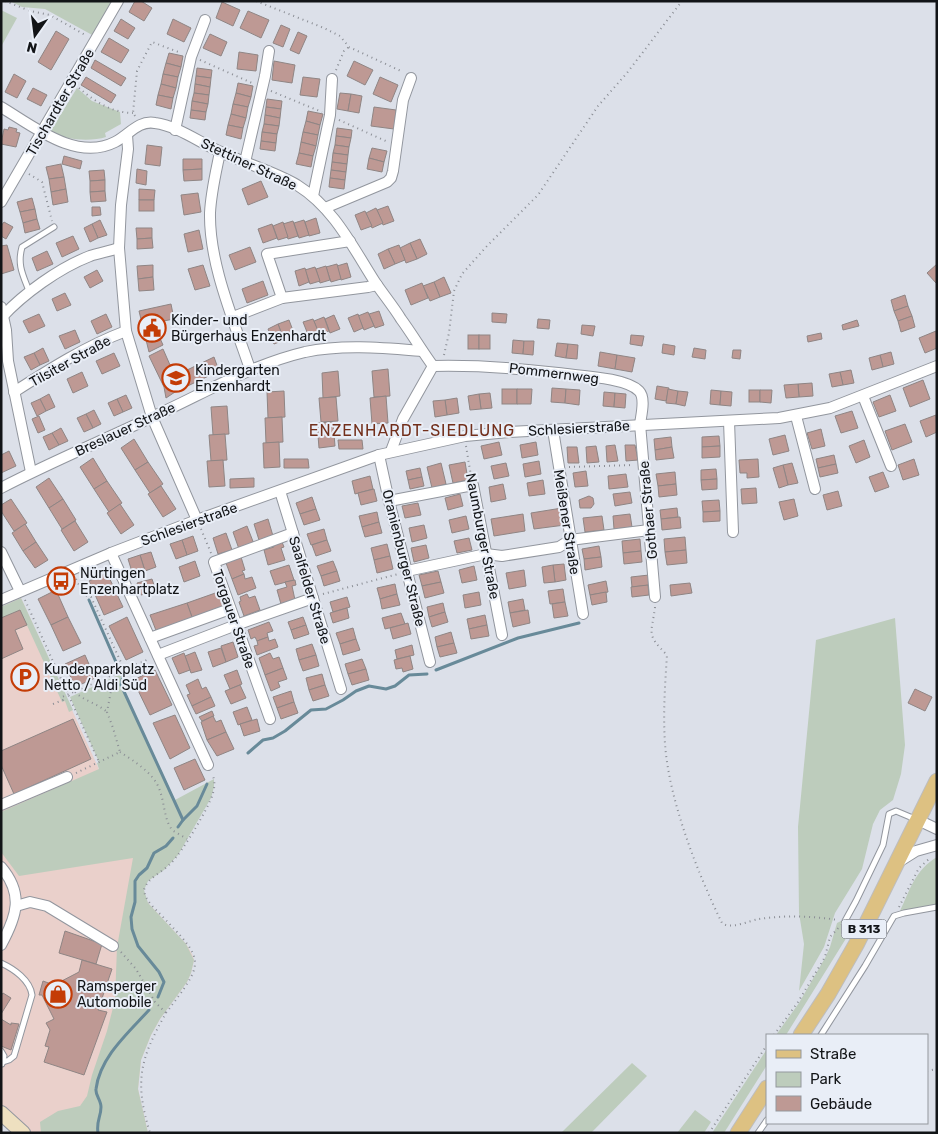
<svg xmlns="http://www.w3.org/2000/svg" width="938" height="1134" viewBox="0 0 938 1134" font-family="Rubik,sans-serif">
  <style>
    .industrial { fill: #ead0cb }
    .green { fill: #bdccbc }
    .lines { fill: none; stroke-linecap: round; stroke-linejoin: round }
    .stream { stroke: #688a99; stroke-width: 3 }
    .building { fill: #be9994; stroke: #8f8584 }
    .lane-casing { stroke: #92969e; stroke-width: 7 }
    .street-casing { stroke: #92969e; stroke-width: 12 }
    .secondary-casing { stroke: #92969e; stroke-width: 16 }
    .primary-casing { stroke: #bdbdbe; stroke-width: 17 }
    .path { stroke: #8b8e95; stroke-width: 2; stroke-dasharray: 1 4; stroke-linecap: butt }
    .lane { stroke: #fff; stroke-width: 5 }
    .street { stroke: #fff; stroke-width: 10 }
    .secondary { stroke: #eee0c0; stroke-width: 14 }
    .primary { stroke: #ddc182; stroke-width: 15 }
    .labels { text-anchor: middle; stroke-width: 4; stroke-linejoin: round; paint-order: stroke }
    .shield { fill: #e9eef7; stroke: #52555a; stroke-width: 1 }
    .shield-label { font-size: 12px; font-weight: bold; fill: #121417 }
    .street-label { font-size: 14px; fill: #121417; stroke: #e9eef7 }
    .poi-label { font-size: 14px; fill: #121417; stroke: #e9eef7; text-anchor: start }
    .quarter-label { font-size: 16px; letter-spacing: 1px; fill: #722f1b; stroke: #e9eef7 }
  </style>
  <rect width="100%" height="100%" fill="#dce0e9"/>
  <polygon class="industrial" points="21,598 98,767 133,858 142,895 148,903 186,944 192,954 194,960 191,973 187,982 160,1019 151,1035 141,1060 138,1089 148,1133 32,1133 1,1107 1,607"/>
  <g class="green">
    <polygon points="10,1 113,1 94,36 45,9 22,7"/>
    <polygon points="1,10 17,18 2,45 1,45"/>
    <path d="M 77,88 L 92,101 L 120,112 L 121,124 L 105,133 L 106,137 C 91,142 64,140 50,132 Z"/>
    <polygon points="21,598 73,710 69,712 65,701 62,702 20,610 1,618 1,607"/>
    <polygon points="895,618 905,745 901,774 893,800 880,810 873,824 862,869 835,913 824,947 799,991 804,944 799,913 798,827 816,640"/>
    <polygon points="123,673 124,676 121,685 175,800 214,779 214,787 211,798 178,855 164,870 148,881 144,890 148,903 186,944 194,960 191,973 187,982 160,1019 151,1035 141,1060 138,1089 148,1133 41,1133 40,1122 58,1111 80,1106 87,1096 92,1075 107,1031 115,1000 117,947 133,858 19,876 1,852 1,812 99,769 97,763 99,762 70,697"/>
    <path d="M 937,857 L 937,905 L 900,911 C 910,890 915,870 937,857 Z"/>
    <polygon points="841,921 845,922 850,927 850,932 786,1035 776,1035 799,1003 825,958 830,947 837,923"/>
    <polygon points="767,1049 767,1065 724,1133 712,1133"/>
    <polygon points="632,1063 647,1076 591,1133 561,1133"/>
    <polygon points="695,1110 711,1122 704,1133 677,1133"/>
  </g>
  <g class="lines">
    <g class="stream">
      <polyline points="89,600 119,669"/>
      <polyline points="436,670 518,638 579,623"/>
      <polyline points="123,675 121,685 183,820 178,827"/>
      <polyline points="248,753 263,740 273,738 285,731 311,710 326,709 343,700 356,691 369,686 386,689 395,686 409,675 427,674"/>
      <polyline points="183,820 197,806 207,784"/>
      <polyline points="158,997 164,982 159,972 138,946 132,929 131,917 135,902 135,881 139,875 147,868 154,853 166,846 173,838"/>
      <path d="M 98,1133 C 96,1121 101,1117 101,1107 C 101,1100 95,1095 96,1089 C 100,1057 128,1033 149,1010"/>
    </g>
  </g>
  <g class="building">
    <polygon points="135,1 141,1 152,8 144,21 129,12"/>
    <polygon points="222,2 240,10 233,26 216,18"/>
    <polygon points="248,11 269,20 261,38 240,28"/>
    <polygon points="121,19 135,28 128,39 114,31"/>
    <polygon points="173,19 191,28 184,42 167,34"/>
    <polygon points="281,25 290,29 283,47 273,43"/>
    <polygon points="56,31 69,39 51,70 38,62"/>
    <polygon points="298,32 307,36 299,54 290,50"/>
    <polygon points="210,34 227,42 221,56 203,48"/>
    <polygon points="109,38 129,50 121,63 101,52"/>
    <polygon points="239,52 258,55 256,71 237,69"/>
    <polygon points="169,53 183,56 181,67 166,63"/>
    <polygon points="95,60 126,78 121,86 91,68"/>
    <polygon points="274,61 295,65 292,83 272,80"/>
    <polygon points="354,61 373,70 365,85 347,76"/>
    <polygon points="166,63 181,67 178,77 163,74"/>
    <polygon points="197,68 212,70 211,78 196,76"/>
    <polygon points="14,74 26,81 17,98 5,92"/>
    <polygon points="163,74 178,77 176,88 161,84"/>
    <polygon points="196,76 211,78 210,87 195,84"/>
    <polygon points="86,77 116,95 111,103 81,85"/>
    <polygon points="303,77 320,79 317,97 300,95"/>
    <polygon points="380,77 398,85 391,102 373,94"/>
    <polygon points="238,83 253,86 251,97 236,93"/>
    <polygon points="161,84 176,88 173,98 158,95"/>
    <polygon points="195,84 210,87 209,95 194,93"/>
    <polygon points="33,88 47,95 41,106 27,99"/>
    <polygon points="194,93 209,95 208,104 192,101"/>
    <polygon points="236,93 251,97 248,107 233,104"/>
    <polygon points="340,93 351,94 348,111 337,109"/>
    <polygon points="351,94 362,96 359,113 348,111"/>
    <polygon points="158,95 173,98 171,109 156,105"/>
    <polygon points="267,99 282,101 281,109 266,107"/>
    <polygon points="192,101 208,104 206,112 191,110"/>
    <polygon points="233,104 248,107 246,118 231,114"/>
    <polygon points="266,107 281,109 280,118 265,115"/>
    <polygon points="374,107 396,110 394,129 371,126"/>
    <polygon points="191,110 206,112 205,120 190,118"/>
    <polygon points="308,111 323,114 320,125 306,121"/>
    <polygon points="231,114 246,118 243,128 228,125"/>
    <polygon points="265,115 280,118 279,126 264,124"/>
    <polygon points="306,121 320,125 318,135 303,132"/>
    <polygon points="264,124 279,126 277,134 262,132"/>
    <polygon points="228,125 243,128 241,139 226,135"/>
    <polygon points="9,127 17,129 16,132 20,133 16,147 1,144 4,129 8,130"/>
    <polygon points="337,128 352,130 351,138 336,136"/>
    <polygon points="262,132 277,134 276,143 261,141"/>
    <polygon points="303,132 318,135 316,146 301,142"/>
    <polygon points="336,136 351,138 349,147 335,145"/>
    <polygon points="261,141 276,143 275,151 260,149"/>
    <polygon points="301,142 316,146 313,156 299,153"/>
    <polygon points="147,145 162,147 160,166 145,164"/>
    <polygon points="335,145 349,147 348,155 333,153"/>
    <polygon points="372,148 387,151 384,162 369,158"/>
    <polygon points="299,153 313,156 311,167 296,164"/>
    <polygon points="333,153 348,155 347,164 332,162"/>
    <polygon points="64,156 82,161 80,169 62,164"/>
    <polygon points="369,158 384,162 382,172 367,169"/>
    <polygon points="183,159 202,159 202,169 183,170"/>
    <polygon points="332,162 347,164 346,172 331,170"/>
    <polygon points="61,164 64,177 49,179 46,167"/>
    <polygon points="137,169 147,171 146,185 136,183"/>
    <polygon points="202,169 202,180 184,181 183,170"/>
    <polygon points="104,170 105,180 90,181 89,171"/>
    <polygon points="331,170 346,172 345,180 330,178"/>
    <polygon points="64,177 66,189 51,192 49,179"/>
    <polygon points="330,178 345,180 344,189 329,187"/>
    <polygon points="105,180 105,191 90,192 90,181"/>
    <polygon points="261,181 268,197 248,205 242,189"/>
    <polygon points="66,189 68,202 53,205 51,192"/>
    <polygon points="139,189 155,190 154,200 139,200"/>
    <polygon points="105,191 106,201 91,202 90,192"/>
    <polygon points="198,193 201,212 184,215 181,195"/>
    <polygon points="32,198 35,209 20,212 17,202"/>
    <rect x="139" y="200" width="15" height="11"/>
    <polygon points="388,206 394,221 383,225 377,210"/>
    <polygon points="92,207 100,207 101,215 92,216"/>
    <polygon points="376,208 383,223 372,228 366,213"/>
    <polygon points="35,209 37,219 23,223 20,212"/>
    <polygon points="365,211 372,226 361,230 355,215"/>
    <polygon points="316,218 320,233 309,236 305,222"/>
    <polygon points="37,219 40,229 25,233 23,223"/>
    <polygon points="100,220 107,235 98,238 92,224"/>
    <polygon points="304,220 309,235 299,238 294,223"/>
    <polygon points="293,221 298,236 288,239 283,224"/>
    <polygon points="4,222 13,227 6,239 1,236 1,226"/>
    <polygon points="283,222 288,237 278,240 273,226"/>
    <polygon points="92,224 98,238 90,242 84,228"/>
    <polygon points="272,224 277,238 263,243 258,229"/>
    <polygon points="136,228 152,228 152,238 137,239"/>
    <polygon points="199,230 203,249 188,252 184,234"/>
    <polygon points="73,236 79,249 62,257 56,243"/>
    <polygon points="152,238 153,248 137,249 137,239"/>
    <polygon points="420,239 427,254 417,259 410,243"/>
    <polygon points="410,243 417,259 406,263 400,248"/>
    <polygon points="7,245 14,270 1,274 1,246"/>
    <polygon points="399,245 405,260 395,264 388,249"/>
    <polygon points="250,247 256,262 235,270 229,255"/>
    <polygon points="388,249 395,264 384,269 378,254"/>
    <polygon points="47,251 53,264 37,271 32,258"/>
    <polygon points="347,263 351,277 341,280 337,266"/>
    <polygon points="337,264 341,279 331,282 326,267"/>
    <polygon points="937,264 937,282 936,283 927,273"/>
    <polygon points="153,265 153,277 138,279 137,266"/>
    <polygon points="203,265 210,286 195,290 188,269"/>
    <polygon points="326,266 330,280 320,283 316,269"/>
    <polygon points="315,267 320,281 310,284 305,270"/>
    <polygon points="305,268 309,282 299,286 295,271"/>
    <polygon points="97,270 103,281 90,288 84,277"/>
    <polygon points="153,277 154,290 139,291 138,279"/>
    <polygon points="444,277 451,293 440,297 434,282"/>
    <polygon points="263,281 268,295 247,303 242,289"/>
    <polygon points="434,282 440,297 430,301 423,286"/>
    <polygon points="422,283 428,298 411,305 405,290"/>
    <polygon points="65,293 71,305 57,311 52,299"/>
    <polygon points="905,295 908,306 894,311 891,300"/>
    <polygon points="171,304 174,319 158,322 161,334 159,336 163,345 149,352 139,311"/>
    <polygon points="908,306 912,316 898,321 894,311"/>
    <polygon points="379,311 384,325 375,328 369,314"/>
    <polygon points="368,312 374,326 364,330 358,316"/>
    <polygon points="492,313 507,314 506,323 492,322"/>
    <polygon points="39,314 45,326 29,333 23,321"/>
    <polygon points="106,314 112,327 97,334 91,321"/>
    <polygon points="358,314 363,328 354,332 348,318"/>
    <polygon points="334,315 340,329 330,333 325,319"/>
    <polygon points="912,316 915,327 901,332 898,321"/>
    <polygon points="324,317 329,331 319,335 314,321"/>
    <polygon points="313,319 319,333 309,337 303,322"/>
    <polygon points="538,319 550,320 549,329 537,328"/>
    <polygon points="289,320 295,336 284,340 278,324"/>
    <polygon points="857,320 859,326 843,330 842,325"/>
    <polygon points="278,324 284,340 274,344 268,329"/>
    <polygon points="582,325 595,326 593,336 581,334"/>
    <polygon points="75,330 80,342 65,349 59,336"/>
    <polygon points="936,331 937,348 925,353 919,338"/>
    <polygon points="821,333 822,339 808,342 807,336"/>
    <rect x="468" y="335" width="11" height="14"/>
    <rect x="479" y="335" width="11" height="14"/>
    <polygon points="631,335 644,336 642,346 630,344"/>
    <polygon points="513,340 524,341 523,354 512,353"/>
    <polygon points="524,341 534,341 533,355 523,354"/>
    <polygon points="557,343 568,344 566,358 555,356"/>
    <polygon points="568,344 578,345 577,359 566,358"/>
    <polygon points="663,344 675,346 674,355 662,353"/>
    <polygon points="43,348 49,361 40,365 34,353"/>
    <polygon points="694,348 706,350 705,359 692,357"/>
    <polygon points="163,349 170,365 185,371 214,357 219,371 175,392 166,398 164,387 149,356"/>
    <polygon points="733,350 741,350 740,359 732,358"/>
    <polygon points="600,352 617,355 615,369 598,366"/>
    <polygon points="891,352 894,364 883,367 880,355"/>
    <polygon points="34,353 40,365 31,370 24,357"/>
    <polygon points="114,353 120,366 102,374 96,361"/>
    <polygon points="617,355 635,358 632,372 615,369"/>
    <polygon points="880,355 883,367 872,370 869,358"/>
    <polygon points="388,369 390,396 374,397 372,371"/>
    <polygon points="851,370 854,383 843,385 840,372"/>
    <polygon points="338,371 340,396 323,398 322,373"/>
    <polygon points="82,372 88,386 73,393 67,379"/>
    <polygon points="840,372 843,385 832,387 829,374"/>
    <polygon points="923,380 930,399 910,407 903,388"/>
    <polygon points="812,383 813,396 799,397 798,384"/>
    <polygon points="798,384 799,397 786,398 784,385"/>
    <polygon points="657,386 669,388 666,401 655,399"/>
    <polygon points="552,388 566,389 565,403 551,402"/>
    <rect x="502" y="389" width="15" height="15"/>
    <polygon points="517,389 532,389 531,404 517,404"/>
    <polygon points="566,389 580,390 579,405 565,403"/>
    <polygon points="668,389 678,391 676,404 666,403"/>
    <polygon points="711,390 721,391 720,405 710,404"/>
    <rect x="749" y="390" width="11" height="12"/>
    <polygon points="760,390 772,390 771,403 760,402"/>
    <polygon points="284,391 285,417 268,418 267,392"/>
    <polygon points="678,391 688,392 685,406 676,404"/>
    <polygon points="721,391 732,392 731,406 720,405"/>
    <polygon points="604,392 615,393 614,407 603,406"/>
    <polygon points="490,393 492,408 481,409 479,394"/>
    <polygon points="615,393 626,394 625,408 614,407"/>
    <polygon points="49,394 55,407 46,411 40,399"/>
    <polygon points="479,394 481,409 470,410 468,396"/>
    <polygon points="126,395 132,408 123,412 117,399"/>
    <polygon points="890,395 896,411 879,417 873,402"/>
    <polygon points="386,396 388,423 372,424 370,398"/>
    <polygon points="336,397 338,421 321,422 319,398"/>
    <polygon points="457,398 459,413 447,415 445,400"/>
    <polygon points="40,399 46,411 37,416 31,403"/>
    <polygon points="117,399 123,412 114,416 108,403"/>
    <polygon points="445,400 447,415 435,417 433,401"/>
    <polygon points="227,406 229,434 213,435 211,407"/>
    <polygon points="94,410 101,424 93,428 86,414"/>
    <polygon points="852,411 858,428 841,433 835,416"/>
    <polygon points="86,414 93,428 84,432 77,418"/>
    <polygon points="936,415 937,432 926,437 920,421"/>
    <polygon points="39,416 45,430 38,433 32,419"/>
    <polygon points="282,417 283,442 266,443 265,418"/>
    <polygon points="333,422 335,446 319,448 317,423"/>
    <polygon points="905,424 912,442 892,450 885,431"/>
    <polygon points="61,428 68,441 59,445 52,433"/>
    <polygon points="821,429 825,446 812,449 807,433"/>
    <polygon points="52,433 59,445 49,450 43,437"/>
    <polygon points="225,434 227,460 211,461 209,435"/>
    <polygon points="785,435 789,451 773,455 769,439"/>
    <polygon points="719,436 720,446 702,447 702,437"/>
    <polygon points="671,437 672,447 655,450 654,439"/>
    <polygon points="134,439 148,462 135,470 121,448"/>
    <polygon points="338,440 362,440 363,449 339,449"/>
    <polygon points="864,440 870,457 856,463 849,446"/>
    <polygon points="279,442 280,467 264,468 263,443"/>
    <polygon points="499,442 502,455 484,459 481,446"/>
    <polygon points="536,442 538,455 522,458 520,445"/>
    <polygon points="615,445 618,461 607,462 606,446"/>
    <polygon points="625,445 635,445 638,460 626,461"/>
    <polygon points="596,446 599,462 587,463 586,447"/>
    <polygon points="720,446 720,457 702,458 702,447"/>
    <polygon points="567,447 577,447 579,463 568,463"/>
    <polygon points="672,447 674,458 656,460 655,450"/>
    <polygon points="9,451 16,466 1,473 1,455"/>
    <polygon points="834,455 836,464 818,468 816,459"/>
    <polygon points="93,458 107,481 94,489 80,467"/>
    <polygon points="284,459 308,459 309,468 284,468"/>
    <polygon points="758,459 759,477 747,478 747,473 740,473 739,460"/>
    <polygon points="914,459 919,475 903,480 898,465"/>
    <polygon points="223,460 225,486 209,487 207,461"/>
    <polygon points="539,461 541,474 525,477 523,464"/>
    <polygon points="148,462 163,484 150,493 135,470"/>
    <polygon points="465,462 468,480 453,483 449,465"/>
    <polygon points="441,463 446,484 432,488 427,467"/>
    <polygon points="506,463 509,476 494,479 491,466"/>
    <polygon points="792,463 798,483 788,485 783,465"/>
    <polygon points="836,464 838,473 820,477 818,468"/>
    <polygon points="783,465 788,485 779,488 773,468"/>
    <polygon points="420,468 422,477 408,480 406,471"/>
    <polygon points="716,469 717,479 701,480 701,470"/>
    <polygon points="586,471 588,486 575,487 573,473"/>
    <polygon points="675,472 676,484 658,486 656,474"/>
    <polygon points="883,472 889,487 875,492 869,477"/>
    <polygon points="626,474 628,487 609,489 608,476"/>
    <polygon points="370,476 373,489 355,494 352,481"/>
    <polygon points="422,477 424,486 410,489 408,480"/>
    <polygon points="49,478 63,499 49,508 36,487"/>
    <polygon points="254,478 254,487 230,488 230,479"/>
    <polygon points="717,479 717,489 702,490 701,480"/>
    <polygon points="543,480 545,494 529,496 527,483"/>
    <polygon points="107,481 122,503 109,512 94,489"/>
    <polygon points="503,484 506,499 491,502 489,487"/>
    <polygon points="676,484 677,495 659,497 658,486"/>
    <polygon points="161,486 176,509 163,517 148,494"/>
    <polygon points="756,488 757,503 742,504 741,489"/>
    <polygon points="374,489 377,501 361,505 358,493"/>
    <polygon points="838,491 842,506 827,510 823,495"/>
    <polygon points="630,492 632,503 615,506 613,494"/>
    <polygon points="460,494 463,506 448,510 445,498"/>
    <polygon points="589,496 593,498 594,504 591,508 580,508 579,500"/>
    <polygon points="312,497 316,509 300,514 296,503"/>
    <polygon points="11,499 27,523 14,531 1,511 1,505"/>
    <polygon points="63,499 76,520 62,529 49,508"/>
    <polygon points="794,499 798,516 784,520 779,502"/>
    <polygon points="719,500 720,511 703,512 702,501"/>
    <polygon points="418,503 421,515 405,518 402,506"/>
    <polygon points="120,504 134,525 121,534 107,513"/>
    <polygon points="562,508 565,525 534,529 531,513"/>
    <polygon points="677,508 678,517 661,519 660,510"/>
    <polygon points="316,509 320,520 304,525 300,514"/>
    <polygon points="720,511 720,521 703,522 703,512"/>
    <polygon points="377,512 379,522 362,527 359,516"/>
    <polygon points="523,514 525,531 494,536 491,519"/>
    <polygon points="630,514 632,527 614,529 613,516"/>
    <polygon points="466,516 469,529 452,533 449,520"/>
    <polygon points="602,516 604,530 585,532 583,518"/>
    <polygon points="680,517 681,528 662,530 661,519"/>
    <polygon points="268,519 273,536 259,540 254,524"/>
    <polygon points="75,521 88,542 74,551 61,530"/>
    <polygon points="379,522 382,533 365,537 362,527"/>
    <polygon points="25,524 36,542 23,551 12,533"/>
    <polygon points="424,525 427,538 412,542 409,528"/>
    <polygon points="247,526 254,544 239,549 233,532"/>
    <polygon points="324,529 327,540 311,545 307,534"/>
    <polygon points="226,533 232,550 218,554 213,538"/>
    <polygon points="193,536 198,551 187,555 182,540"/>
    <polygon points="685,537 686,550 665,552 664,539"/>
    <polygon points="469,538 472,550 457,553 454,541"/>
    <polygon points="640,539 641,551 623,553 622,541"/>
    <polygon points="182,540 187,555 176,559 170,544"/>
    <polygon points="327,540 331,551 316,556 312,545"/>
    <polygon points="36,542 48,560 35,568 23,551"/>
    <polygon points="282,542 284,547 281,548 285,560 268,565 264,550 274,547 273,545"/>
    <polygon points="387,544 390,556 374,560 371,548"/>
    <polygon points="426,545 429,558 414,562 411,548"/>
    <polygon points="599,546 601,557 584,559 582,549"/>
    <polygon points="686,550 687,563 667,565 665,552"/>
    <polygon points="641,551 642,562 624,564 623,553"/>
    <polygon points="151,552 156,567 145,571 140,555"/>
    <polygon points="140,555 145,571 133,575 128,559"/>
    <polygon points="390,556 393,569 377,573 374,560"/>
    <polygon points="241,557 245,570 242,571 244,574 232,579 226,563"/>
    <polygon points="601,557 602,567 585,570 584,559"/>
    <polygon points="195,561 200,576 184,582 179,567"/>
    <polygon points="333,561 337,571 321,576 317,566"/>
    <polygon points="564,564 566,580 555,582 553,565"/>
    <polygon points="289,565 294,580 275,585 270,571"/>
    <polygon points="553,565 555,582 544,583 542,567"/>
    <polygon points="474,566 477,580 462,583 459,570"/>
    <polygon points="524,570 526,586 509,589 506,573"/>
    <polygon points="337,571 340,581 324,586 321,576"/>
    <polygon points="438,571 441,582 422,586 419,575"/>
    <polygon points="107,573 123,607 104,615 89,581"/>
    <polygon points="244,574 245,579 252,577 256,588 238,595 232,579"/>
    <polygon points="649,575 650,585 632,587 631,577"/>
    <polygon points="152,579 156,591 141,595 137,583"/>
    <polygon points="295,580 296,585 292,586 295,600 281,604 277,590 287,587 285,582"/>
    <polygon points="606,581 608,592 590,595 588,585"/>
    <polygon points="441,582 444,593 425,598 422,586"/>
    <polygon points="690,583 692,593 671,596 670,585"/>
    <polygon points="395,584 397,594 380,599 377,588"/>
    <polygon points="648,585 649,595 632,597 631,587"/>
    <polygon points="563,589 565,602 550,604 548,591"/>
    <polygon points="56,590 68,617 51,625 38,599"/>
    <polygon points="221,591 227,608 193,620 187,603"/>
    <polygon points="479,592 481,605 465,608 463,595"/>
    <polygon points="606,592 607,602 592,605 590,595"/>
    <polygon points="247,594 249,598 255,596 260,610 244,616 239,602 241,601 240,597"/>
    <polygon points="397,594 400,605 382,609 380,599"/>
    <polygon points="347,597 350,607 333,612 330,602"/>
    <polygon points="523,599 525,610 510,613 508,602"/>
    <polygon points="565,602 568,616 554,618 552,604"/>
    <polygon points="187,603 193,620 157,633 150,615"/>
    <polygon points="443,603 445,612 429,617 427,607"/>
    <polygon points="347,608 349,618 333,623 330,613"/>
    <polygon points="20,610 27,625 15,630 23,649 1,659 1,618"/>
    <polygon points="528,610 530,623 513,627 510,613"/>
    <polygon points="445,612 448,622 432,627 429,617"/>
    <polygon points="401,613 405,624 385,629 382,618"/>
    <polygon points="485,615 487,625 469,629 467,619"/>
    <polygon points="68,617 81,643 63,651 51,625"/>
    <polygon points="127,617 143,652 126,660 109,626"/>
    <polygon points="303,617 306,625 291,630 288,622"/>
    <polygon points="269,622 273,631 267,633 268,637 257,641 255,637 251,639 248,630"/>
    <polygon points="408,623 411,634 393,639 390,628"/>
    <polygon points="306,625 309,634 294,639 291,630"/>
    <polygon points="487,625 489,636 471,639 469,629"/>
    <polygon points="353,628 356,639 340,644 336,633"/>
    <polygon points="451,632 454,643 437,647 435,637"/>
    <polygon points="268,637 269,641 275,639 278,647 257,655 254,646 258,645 257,641"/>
    <polygon points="356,639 360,650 343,655 340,644"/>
    <polygon points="233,642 238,657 226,662 221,646"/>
    <polygon points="454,643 457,653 440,657 437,647"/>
    <polygon points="312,644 316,655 299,660 296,649"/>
    <polygon points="412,645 414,655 397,659 395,650"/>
    <polygon points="221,648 226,662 213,667 208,652"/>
    <polygon points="195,652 202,670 191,673 185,656"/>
    <polygon points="184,653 190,670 179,674 172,658"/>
    <polygon points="270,653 273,659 279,657 283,668 265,675 259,658"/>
    <polygon points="85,655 95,678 75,687 65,664"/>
    <polygon points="316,655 319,666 303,671 299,660"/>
    <polygon points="410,656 413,669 403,672 402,668 396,669 394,660"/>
    <polygon points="362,659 366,669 348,674 345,664"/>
    <polygon points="283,668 287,679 278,682 280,687 271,691 265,675"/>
    <polygon points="366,669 369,680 352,685 348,674"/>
    <polygon points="155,670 172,705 150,715 133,680"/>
    <polygon points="237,670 242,684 230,689 224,675"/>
    <polygon points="322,674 325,685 309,690 306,678"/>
    <polygon points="198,679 202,689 206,687 211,697 192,706 187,695 190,694 186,685"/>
    <polygon points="240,685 246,698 231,704 225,691"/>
    <polygon points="325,685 329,696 313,701 309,690"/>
    <polygon points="915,689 932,697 925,711 908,703"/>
    <polygon points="291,691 294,702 277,708 273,697"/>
    <polygon points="211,697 215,706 196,714 192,706"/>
    <polygon points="294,702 298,713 281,719 277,708"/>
    <polygon points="247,707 252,720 238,725 233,712"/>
    <polygon points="212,711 214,716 202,721 199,717"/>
    <polygon points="175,715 190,748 170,759 153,723"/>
    <polygon points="213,716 216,722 221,720 226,732 207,740 201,722"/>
    <polygon points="73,719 91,759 14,794 1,765 1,751"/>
    <polygon points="257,719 260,731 244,736 240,724"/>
    <polygon points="226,732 234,749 217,756 207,740"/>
    <polygon points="195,759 205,780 184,790 174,768"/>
    <polygon points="65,931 102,944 96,964 59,953"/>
    <polygon points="82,960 112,969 98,1010 107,1012 84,1075 44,1062 49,1047 45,1046 50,1030 46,1023 54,1019 42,995 39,995 43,981 54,985 79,972"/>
    <polygon points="3,993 11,998 1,1014 1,996"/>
    <polygon points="1,1019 11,1025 11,1023 19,1024 11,1050 1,1046"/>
  </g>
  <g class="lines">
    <g class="lane-casing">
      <g id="lane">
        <path d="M 29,291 C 23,275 17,265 22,247 L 54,227"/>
        <polyline points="845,921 856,901 883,845 889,814 896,811 915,819"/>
        <path d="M 1,963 C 14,969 30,980 32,995 L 14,1056 L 9,1060 L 3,1062"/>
        <polyline points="821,1035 865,966 894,916 904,913 937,907"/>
        <polyline points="1,1051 4,1056 2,1064"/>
        <polyline points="758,1133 767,1120"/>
      </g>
    </g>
    <g class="street-casing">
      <g id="street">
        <path d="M 1,107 C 33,126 76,162 115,142 C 129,135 138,120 155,123 C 178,126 200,143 221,152 C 246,164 273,171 297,185 C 334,208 352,246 375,282 C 383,294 393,306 401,319 C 412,334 422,351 433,366 L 403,419 L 391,451"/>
        <polyline points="175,130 191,57 205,20"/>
        <polyline points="127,135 128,149 121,205 119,248 126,331 152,417 197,520"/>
        <path d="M 220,152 C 216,172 211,192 210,213 C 209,264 234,321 250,369"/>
        <polyline points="245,162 265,76 269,51"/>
        <polyline points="313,196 330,115 332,79"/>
        <polyline points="1,202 118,1"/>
        <polyline points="325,208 387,182 391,178 393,171 403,100 411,78"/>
        <polyline points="282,298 368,287 377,285"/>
        <polyline points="1,307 6,330 8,361 31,472"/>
        <polyline points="233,317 282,298 267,254 350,241"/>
        <path d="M 1,318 C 23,294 59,268 90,256 C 99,253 110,251 119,248"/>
        <path d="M 433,366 C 475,365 516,368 558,373 C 578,376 625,377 639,391 C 646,398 641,416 640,424 L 655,597"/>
        <path d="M 14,392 C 50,369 86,346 126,331"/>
        <polyline points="863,396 891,466"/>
        <polyline points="796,416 815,489"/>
        <polyline points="729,421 733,532"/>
        <polyline points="553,430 583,614"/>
        <polyline points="379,455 389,501 430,662"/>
        <path d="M 1,488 C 51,462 102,441 152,417 C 203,394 250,365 305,352 C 343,344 384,348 422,351"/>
        <polyline points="280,491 341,689"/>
        <polyline points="389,501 473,485 502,635"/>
        <polyline points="1,552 20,591"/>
        <polyline points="111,553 208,765"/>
        <polyline points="407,571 486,554 502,556 559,547 570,540 649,530"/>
        <polyline points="1,600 111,553 197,520 379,455 465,436 509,432 779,418 830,408 937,366"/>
        <polyline points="150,638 230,609"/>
        <polyline points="158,655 236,625 313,598"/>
        <polyline points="270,719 214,562 293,533"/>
        <polyline points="1,805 67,777"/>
        <polyline points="918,820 937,829"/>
        <polyline points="897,863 916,851 937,845"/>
        <path d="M 1,867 C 24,894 17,916 1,945"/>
        <polyline points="16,906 30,902 47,906 113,946"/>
      </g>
    </g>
    <g class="secondary-casing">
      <polyline id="secondary" points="1,1113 23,1133"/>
    </g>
    <g class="primary-casing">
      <g id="primary">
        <polyline points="801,1035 828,994 857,943 937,781"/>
        <polyline points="738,1133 767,1088"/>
      </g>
    </g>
    <g class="path">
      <polyline points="5,1 30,11 50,15 87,36"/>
      <polyline points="256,1 324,28 340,36 349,47 403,72"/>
      <polyline points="200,60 252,83"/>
      <polyline points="336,70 344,51 349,47"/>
      <path d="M 79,88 C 94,101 112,113 133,113"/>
      <polyline points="271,91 322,112"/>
      <polyline points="135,116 133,113 137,71 152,42 181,53"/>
      <polyline points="339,120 388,142"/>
      <polyline points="29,174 42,182 52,221"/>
      <polyline points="444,355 449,333 454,291 462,274 486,247 538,195 598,106 627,73 682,1"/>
      <polyline points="466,446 471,476"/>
      <polyline points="569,467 634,465"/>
      <polyline points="201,529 211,553"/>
      <polyline points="76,579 84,595 91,597 124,669"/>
      <polyline points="323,594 398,574"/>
      <polyline points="25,600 99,762"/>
      <path d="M 655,607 C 652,634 645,633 667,655 C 665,685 663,714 665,744 C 669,800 697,872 722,923 C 731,930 748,921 759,919 C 785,915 812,916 838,920"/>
      <path d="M 75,692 C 84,701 97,703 107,712"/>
      <polyline points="53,704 63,700 62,697 149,659"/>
      <path d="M 120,752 C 134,761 155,774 160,791 C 164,802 164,814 169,825 L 172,830 L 187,839"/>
      <polyline points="76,773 120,752 113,728 107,712 114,675"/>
      <polyline points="899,907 919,868 929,859"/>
      <path d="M 121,952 L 136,969 L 155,1002 L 166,1013 C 140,1059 134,1081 150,1133"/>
      <path d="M 166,1013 C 205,961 206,962 161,915 C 154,908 145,900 144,890 C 147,878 163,872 171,863 C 181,854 210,806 213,793 C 215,786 215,780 212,774"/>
      <polyline points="774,1035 798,1002 825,957 830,937 841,925"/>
      <polyline points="927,1071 937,1069"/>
      <polyline points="709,1133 767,1045"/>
    </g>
    <use href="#lane" class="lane"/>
    <use href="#street" class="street"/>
    <use href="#secondary" class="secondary"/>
    <use href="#primary" class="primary"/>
  </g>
  <defs>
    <g id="civic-ring" transform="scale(1.4375)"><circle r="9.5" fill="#e9eef7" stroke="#c43c06" stroke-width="1.5"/><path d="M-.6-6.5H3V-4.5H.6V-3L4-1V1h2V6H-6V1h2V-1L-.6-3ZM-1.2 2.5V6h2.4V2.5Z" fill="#c43c06"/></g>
    <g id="school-ring" transform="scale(1.4375)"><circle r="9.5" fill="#e9eef7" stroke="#c43c06" stroke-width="1.5"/><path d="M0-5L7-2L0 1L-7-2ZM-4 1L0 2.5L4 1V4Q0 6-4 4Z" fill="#c43c06"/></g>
    <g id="bus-ring" transform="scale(1.4375)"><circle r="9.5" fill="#e9eef7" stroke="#c43c06" stroke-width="1.5"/><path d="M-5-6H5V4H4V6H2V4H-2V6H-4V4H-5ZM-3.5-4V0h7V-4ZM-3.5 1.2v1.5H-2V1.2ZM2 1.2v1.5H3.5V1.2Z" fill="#c43c06"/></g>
    <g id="parking-ring" transform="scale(1.4375)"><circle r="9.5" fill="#e9eef7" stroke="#c43c06" stroke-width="1.5"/><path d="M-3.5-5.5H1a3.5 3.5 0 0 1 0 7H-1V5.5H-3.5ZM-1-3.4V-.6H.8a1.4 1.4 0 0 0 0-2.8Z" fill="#c43c06"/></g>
    <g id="shop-ring" transform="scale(1.4375)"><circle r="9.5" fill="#e9eef7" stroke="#c43c06" stroke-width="1.5"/><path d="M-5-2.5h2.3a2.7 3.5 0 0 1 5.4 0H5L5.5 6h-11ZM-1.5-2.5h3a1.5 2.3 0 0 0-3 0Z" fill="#c43c06"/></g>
  </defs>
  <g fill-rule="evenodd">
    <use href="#civic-ring" x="152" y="328"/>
    <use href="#school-ring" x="176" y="378"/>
    <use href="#bus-ring" x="61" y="581"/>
    <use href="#parking-ring" x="25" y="677"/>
    <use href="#shop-ring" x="58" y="994"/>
  </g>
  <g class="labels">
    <rect class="shield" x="841.5" y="919.5" width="45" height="19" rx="4"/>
    <g class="shield-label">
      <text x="864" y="933">B 313</text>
    </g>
    <g class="street-label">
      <text transform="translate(60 102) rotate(-60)" y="5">Tischardter Straße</text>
      <text transform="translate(249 164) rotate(25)" y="5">Stettiner Straße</text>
      <text transform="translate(70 361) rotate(-29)" y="5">Tilsiter Straße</text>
      <text transform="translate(554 373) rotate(7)" y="5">Pommernweg</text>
      <text transform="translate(579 428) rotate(-3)" y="5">Schlesierstraße</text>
      <text transform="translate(125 429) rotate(-25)" y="5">Breslauer Straße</text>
      <text transform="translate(648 510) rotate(-95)" y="5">Gothaer Straße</text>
      <text transform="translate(567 522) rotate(81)" y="5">Meißener Straße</text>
      <text transform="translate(189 524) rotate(-20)" y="5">Schlesierstraße</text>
      <text transform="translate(483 536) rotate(79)" y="5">Naumburger Straße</text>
      <text transform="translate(404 558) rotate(76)" y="5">Oranienburger Straße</text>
      <text transform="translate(310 590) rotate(73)" y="5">Saalfelder Straße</text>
      <text transform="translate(234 619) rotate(71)" y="5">Torgauer Straße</text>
    </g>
    <g class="poi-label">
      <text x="171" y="325">Kinder- und<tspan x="171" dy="16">Bürgerhaus Enzenhardt</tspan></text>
      <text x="195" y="375">Kindergarten<tspan x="195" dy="16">Enzenhardt</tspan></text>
      <text x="80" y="578">Nürtingen<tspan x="80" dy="16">Enzenhartplatz</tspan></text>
      <text x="44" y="674">Kundenparkplatz<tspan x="44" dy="16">Netto / Aldi Süd</tspan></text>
      <text x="77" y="991">Ramsperger<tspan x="77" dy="16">Automobile</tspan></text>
    </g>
    <g class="quarter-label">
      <text x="412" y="436">ENZENHARDT-SIEDLUNG</text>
    </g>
  </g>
  <rect width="938" height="1134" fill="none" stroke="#121417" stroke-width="5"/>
  <rect x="766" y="1034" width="162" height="90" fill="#e9eef7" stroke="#93979d"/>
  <rect x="776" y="1050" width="25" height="8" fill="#ddc182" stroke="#93979d"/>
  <text x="810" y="1059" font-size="15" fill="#121417">Straße</text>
  <rect x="776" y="1072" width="25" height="15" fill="#bdccbc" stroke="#93979d"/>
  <text x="810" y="1084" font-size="15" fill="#121417">Park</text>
  <rect x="776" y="1096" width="25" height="15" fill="#be9994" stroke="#93979d"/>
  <text x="810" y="1109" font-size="15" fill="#121417">Gebäude</text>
  <g transform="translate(35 35) rotate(194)" stroke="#e9eef7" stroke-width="4" paint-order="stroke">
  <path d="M0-4L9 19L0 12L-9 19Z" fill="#121417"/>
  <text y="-8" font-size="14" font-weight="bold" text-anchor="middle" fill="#121417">N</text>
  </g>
</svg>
